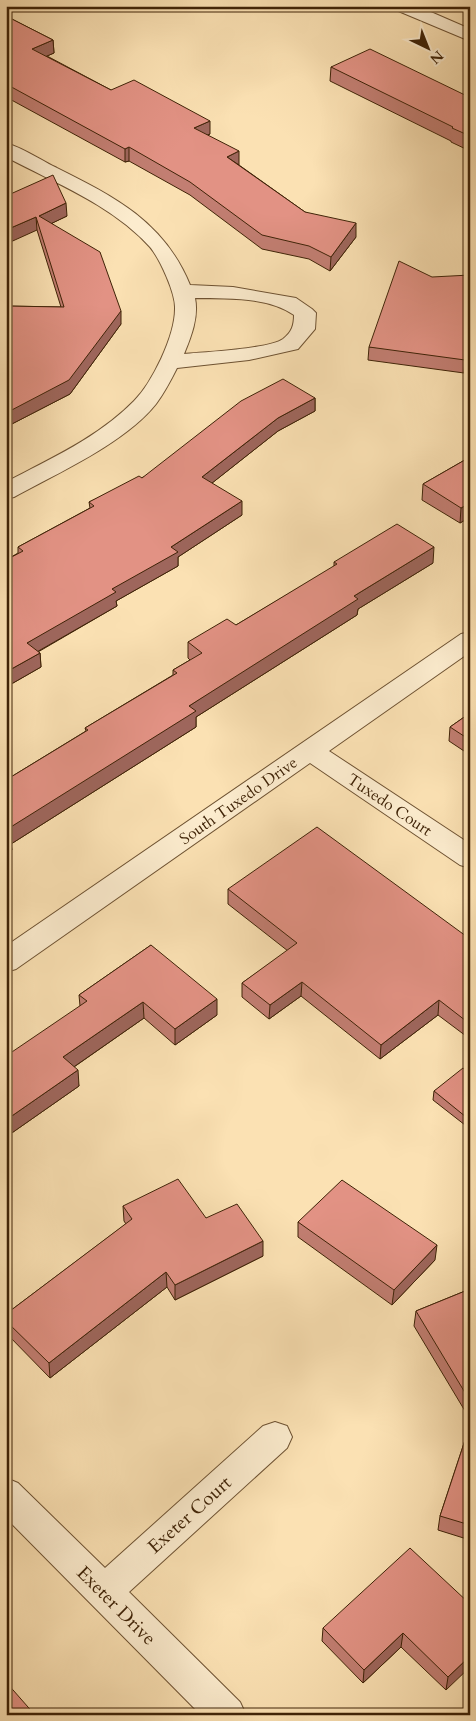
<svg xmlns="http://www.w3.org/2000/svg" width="476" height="1721" viewBox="0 0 476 1721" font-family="Cardo,serif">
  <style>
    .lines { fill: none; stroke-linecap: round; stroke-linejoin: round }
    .minor-casing { stroke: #6e5232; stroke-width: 2 }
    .minor { fill: #fcecce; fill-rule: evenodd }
    .wall { fill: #c27e72; stroke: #3f2307 }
    .shaded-wall { fill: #9e665c; stroke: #3f2307 }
    .building { fill: #e29284; stroke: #3f2307 }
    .labels { text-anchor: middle; stroke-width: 4; stroke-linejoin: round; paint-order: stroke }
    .street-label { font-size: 16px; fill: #3f2307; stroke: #fcecce }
    .near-street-label { font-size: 19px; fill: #3f2307; stroke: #fcecce }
  </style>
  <rect width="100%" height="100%" fill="#fbe1b3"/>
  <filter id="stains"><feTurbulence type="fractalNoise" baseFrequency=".004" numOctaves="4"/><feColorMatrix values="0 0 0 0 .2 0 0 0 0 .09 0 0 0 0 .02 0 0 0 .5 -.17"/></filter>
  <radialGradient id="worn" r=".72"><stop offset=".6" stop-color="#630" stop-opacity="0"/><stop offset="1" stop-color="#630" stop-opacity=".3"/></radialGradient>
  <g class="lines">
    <g class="minor-casing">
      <g id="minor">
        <polygon points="393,6 417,6 470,29 470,41 396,10"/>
        <path d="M 6,143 C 23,148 39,159 55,167 C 113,196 164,221 190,285 L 233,287 L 296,298 L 312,309 L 316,313 L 315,329 L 298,349 L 249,360 L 177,368 C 171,380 164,393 156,404 C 125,443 58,473 14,497 L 6,499 L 6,482 C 50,459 99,437 134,401 C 152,383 175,336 175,309 C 176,294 160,259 150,247 C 112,205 55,183 6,157 ZM 195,298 C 227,299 267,296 294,315 C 294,325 292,332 283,339 C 269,349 204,352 184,354 C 191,337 199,317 195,298 Z"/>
        <polygon points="470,632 470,652 329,751 470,844 470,868 460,865 310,763 16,969 6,972 6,946 461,634"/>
        <polygon points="275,1422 287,1426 292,1437 287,1448 129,1592 240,1702 246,1715 201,1715 6,1518 6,1478 18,1483 105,1568 263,1426"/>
      </g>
    </g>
    <use href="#minor" class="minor"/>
  </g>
  <g class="wall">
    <polygon points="6,16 53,40 54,53 47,56 111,90 210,134 208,135 239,165 305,212 356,237 330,271 309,259 262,249 190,195 129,161 125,162 6,97"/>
    <polygon points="331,67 467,96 470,94 470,151 451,142 451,141 330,81"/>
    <polygon points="6,196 67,216 52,223 121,324 70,394 6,427 6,306 61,307 37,230"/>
    <polygon points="369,347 470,354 464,373 368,360"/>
    <polygon points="315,398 315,411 278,431 212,483 242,515 178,557 178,566 116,601 117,606 38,652 40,653 41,667 6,687 6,560 18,553 18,547 90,508 89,502"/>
    <polygon points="470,457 470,517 460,523 422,500 423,484"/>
    <polygon points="334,562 433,563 358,609 357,615 196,717 196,727 11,844 12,850 6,853 6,780 86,731 85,728 173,675 173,670 190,660 188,658 188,642 236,625 334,567"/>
    <polygon points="470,713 470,755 449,741 450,727"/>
    <polygon points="228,889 470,939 470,1039 438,1015 380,1059 301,996 269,1019 242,997 242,983 288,951 228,904"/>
    <polygon points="151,945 217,1015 175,1045 144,1018 74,1067 79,1086 6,1137 80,1006 79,995"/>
    <polygon points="470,1073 470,1122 465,1125 433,1100 434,1091"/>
    <polygon points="123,1206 206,1218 263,1256 175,1300 167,1287 50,1378 6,1333 6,1314 126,1224 124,1221"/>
    <polygon points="298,1222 435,1260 392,1305 298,1237"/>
    <polygon points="470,1289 470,1409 465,1411 414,1326 416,1311"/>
    <polygon points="470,1425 470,1540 438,1530 440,1516"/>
    <polygon points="470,1604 446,1690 401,1647 363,1683 322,1641 323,1628"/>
  </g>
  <g class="shaded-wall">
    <polygon points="53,40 54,53 33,62 32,49"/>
    <polygon points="210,121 210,134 194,141 194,128"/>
    <polygon points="129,147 129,161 125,162 125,149"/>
    <polygon points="239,151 239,165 227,157"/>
    <polygon points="66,203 67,216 40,229 39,216"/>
    <polygon points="36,217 37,230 6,244 6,230"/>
    <polygon points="356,223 356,237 330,271 331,257"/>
    <polygon points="121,311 121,324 70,394 6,427 6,413"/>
    <polygon points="470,344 470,354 464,373 465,360"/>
    <polygon points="315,398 315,411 278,431 202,491 202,477 278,418"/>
    <polygon points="242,501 242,515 178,557 178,566 116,601 117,606 28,657 27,643 112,589 171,547"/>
    <polygon points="470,503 470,517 460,523 461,508"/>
    <polygon points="434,547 433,563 358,609 357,615 196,717 196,727 11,844 12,850 6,853 6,830 189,706 354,596"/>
    <polygon points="40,653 41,667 6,687 6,672"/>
    <polygon points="302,982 301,996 269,1019 270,1005"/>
    <polygon points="217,999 217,1015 175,1045 175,1029"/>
    <polygon points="439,1000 438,1015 380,1059 381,1045"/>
    <polygon points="143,1002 144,1018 65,1073 63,1057"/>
    <polygon points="78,1070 79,1086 6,1137 6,1120"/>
    <polygon points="470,1114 470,1122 465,1125 466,1117"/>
    <polygon points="263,1241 263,1256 175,1300 175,1285"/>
    <polygon points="437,1245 435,1260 392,1305 394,1290"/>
    <polygon points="166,1272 167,1287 50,1378 49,1363"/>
    <polygon points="470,1395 470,1409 465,1411 467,1396"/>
    <polygon points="403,1633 401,1647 363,1683 364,1670"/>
    <polygon points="470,1656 470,1667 446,1690 448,1677"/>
  </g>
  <g class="building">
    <polygon points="6,16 53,40 32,49 111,90 134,80 210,121 194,128 239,151 227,157 305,212 356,223 331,257 309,246 262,235 190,182 129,147 125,149 6,84"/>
    <polygon points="370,49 467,96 470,94 470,136 452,128 453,127 331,67"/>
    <polygon points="53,175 66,203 39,216 100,252 121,311 69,380 6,413 6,306 64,307 36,217 6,230 6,196"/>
    <polygon points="399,261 432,277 470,275 470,344 465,360 369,347"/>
    <polygon points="283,379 315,398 278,418 202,477 242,501 171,547 178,552 112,589 116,592 27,643 40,653 6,672 6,560 23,551 18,547 94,506 89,502 139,476 142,478 241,401"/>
    <polygon points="470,457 470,503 461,508 423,484"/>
    <polygon points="397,524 434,547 354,596 358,599 189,706 196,711 6,830 6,780 88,730 85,728 177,673 173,670 202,653 188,642 227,619 236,625 337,564 334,562"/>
    <polygon points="470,713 470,740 450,727"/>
    <polygon points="317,827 470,939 470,1024 439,1000 381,1045 302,982 270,1005 242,983 297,943 228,889"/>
    <polygon points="6,831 10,834 6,837"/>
    <polygon points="151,945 217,999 175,1029 143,1002 63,1057 78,1070 6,1120 6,1056 87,1001 79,995"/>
    <polygon points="463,1068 470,1073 470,1114 466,1117 434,1091"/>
    <polygon points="178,1179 206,1218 237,1204 263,1241 175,1285 166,1272 49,1363 6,1321 6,1314 132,1219 123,1206"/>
    <polygon points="342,1180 437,1245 394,1290 298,1222"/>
    <polygon points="470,1289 470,1395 467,1396 416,1311"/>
    <polygon points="470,1425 470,1525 440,1516"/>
    <polygon points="410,1548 470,1604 470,1656 448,1677 403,1633 364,1670 323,1628"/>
    <polygon points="6,1682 35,1715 6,1715"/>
  </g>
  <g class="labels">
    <g class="street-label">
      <text transform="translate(238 800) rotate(-35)" y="6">South Tuxedo Drive</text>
      <text transform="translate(390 804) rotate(34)" y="6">Tuxedo Court</text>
    </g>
    <g class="near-street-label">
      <text transform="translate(189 1514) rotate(-42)" y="7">Exeter Court</text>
      <text transform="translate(117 1605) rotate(45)" y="7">Exeter Drive</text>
    </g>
  </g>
  <rect width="476" height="1721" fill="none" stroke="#fbe1b3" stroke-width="25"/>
  <rect x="8" y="8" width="461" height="1706" fill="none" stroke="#3f2307" stroke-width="2.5"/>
  <rect x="12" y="12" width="451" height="1696" fill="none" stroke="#3f2307"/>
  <g transform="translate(428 48) rotate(137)" stroke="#fcecce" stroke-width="4" paint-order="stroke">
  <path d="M0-4L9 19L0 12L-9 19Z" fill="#3f2307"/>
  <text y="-8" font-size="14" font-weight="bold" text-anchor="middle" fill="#3f2307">N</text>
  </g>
  <rect width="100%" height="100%" filter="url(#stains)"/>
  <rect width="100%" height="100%" fill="url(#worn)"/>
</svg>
